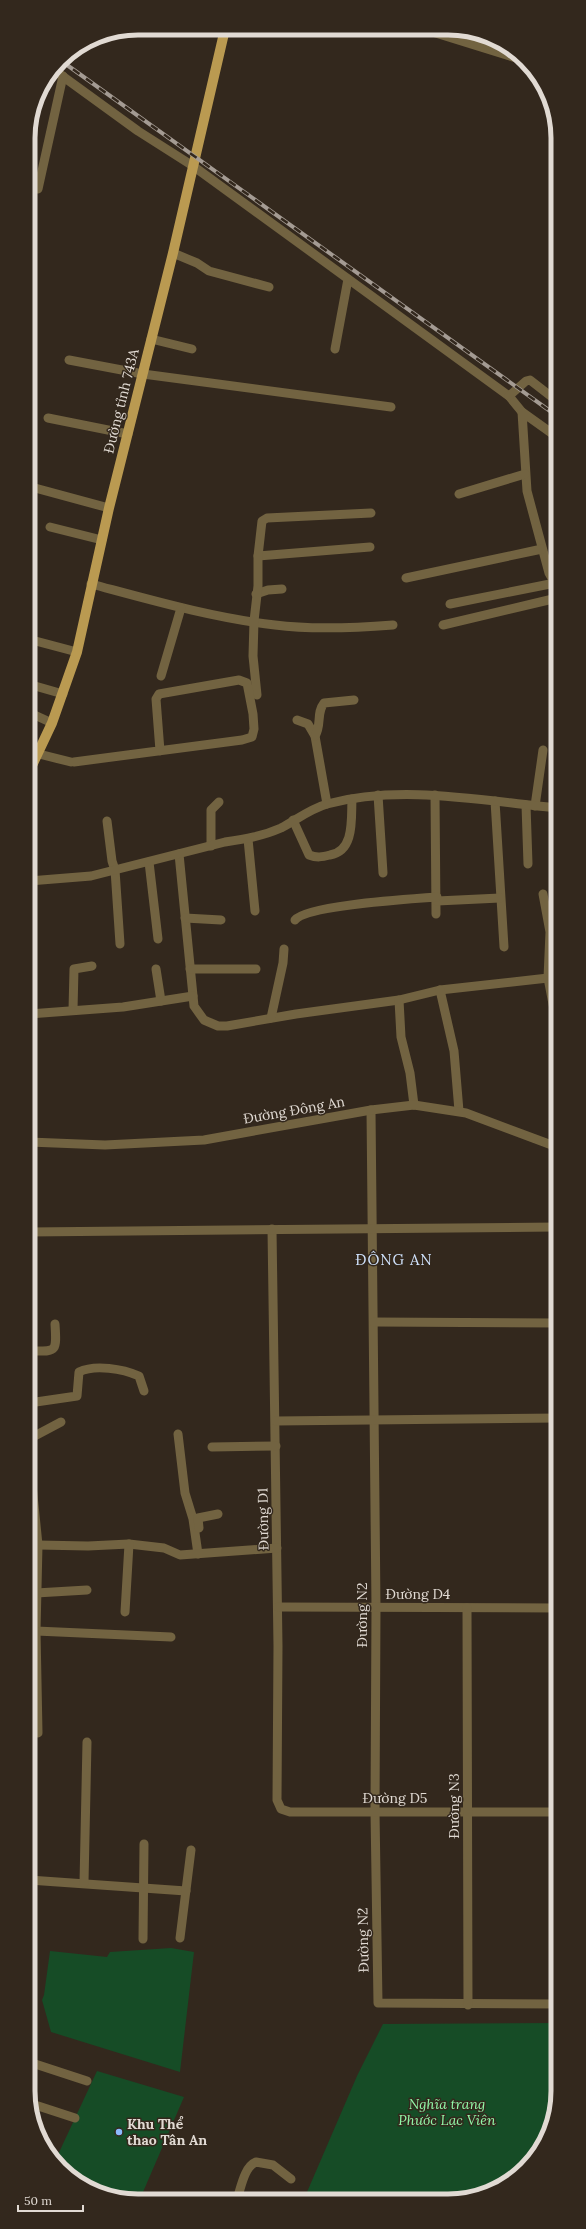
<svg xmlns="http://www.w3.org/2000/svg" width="586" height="2229" viewBox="0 0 586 2229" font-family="Lora,serif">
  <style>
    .green { fill: #164c26 }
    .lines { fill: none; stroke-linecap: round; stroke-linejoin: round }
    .minor { stroke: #726341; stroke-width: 9 }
    .major { stroke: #ba9a51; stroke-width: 10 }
    .rail-casing { stroke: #a49b93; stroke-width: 4 }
    .rail { stroke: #33281d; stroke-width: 2.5; stroke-dasharray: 8; stroke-linecap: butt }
    .poi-dot { fill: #8bbafc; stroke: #33281d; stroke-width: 1.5 }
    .labels { text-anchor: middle; stroke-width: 3; stroke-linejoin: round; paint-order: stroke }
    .street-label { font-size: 14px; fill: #e1dad3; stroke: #33281d }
    .park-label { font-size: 14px; font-style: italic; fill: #91f8a8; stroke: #33281d }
    .poi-label { font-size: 14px; font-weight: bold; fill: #e1dad3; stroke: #33281d; text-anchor: start }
    .neighbourhood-label { font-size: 15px; letter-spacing: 1px; fill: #d0e2fc; stroke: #33281d }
    .rim { fill: none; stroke: #e1dad3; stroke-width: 5 }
  </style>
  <rect width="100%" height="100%" fill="#33281d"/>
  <g class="green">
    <polygon points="171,1948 194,1952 180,2072 51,2032 42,2000 44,1995 50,1951 107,1957 110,1952"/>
    <polygon points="558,2023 558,2098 550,2133 530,2164 503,2186 462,2200 304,2199 357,2076 383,2024"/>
    <polygon points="97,2071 184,2097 140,2199 116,2199 60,2169 55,2161"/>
  </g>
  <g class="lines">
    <g class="minor">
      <polyline points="426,30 526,61"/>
      <polyline points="54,70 138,131 193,166 509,396 522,412"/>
      <polyline points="38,189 63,76"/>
      <polyline points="173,253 197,263 209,271 269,287"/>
      <polyline points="151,339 192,349"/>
      <polyline points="335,349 348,279"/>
      <polyline points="69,360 143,374 391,407"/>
      <polyline points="509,396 526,381 530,380 557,401"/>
      <polyline points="48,418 128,434"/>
      <polyline points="557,437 522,412 527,491 549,573 557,587"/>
      <polyline points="35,488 109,508"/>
      <polyline points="459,494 525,474"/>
      <polyline points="50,527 102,540"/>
      <polyline points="258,556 370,547"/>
      <polyline points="406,578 542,549"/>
      <path d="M 91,584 C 151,600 213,618 275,625 C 313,630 354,628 393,625"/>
      <polyline points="256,594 268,590 282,589"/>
      <polyline points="450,604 555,583"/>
      <polyline points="443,625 557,598"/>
      <polyline points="28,639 77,652"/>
      <polyline points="161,676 181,608"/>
      <polyline points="28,684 63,694"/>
      <polyline points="257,695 253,656 254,621 258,586 258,556 262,521 267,518 371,513"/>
      <polyline points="28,712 52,723"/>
      <polyline points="297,720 308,724 315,736 327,804"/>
      <path d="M 315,736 C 322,725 316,713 324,703 L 354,700"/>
      <polyline points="39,754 71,762"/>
      <polyline points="74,762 242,740 252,737 254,729 253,714 247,683 239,680 159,694 156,699 160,751"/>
      <polyline points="378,795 383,873"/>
      <polyline points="435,795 436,914"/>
      <polyline points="495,801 504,947"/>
      <polyline points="526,805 528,864"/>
      <polyline points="535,806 543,750"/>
      <path d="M 293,820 L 309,855 C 317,858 322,857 330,855 C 355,851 351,818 352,799"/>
      <polyline points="107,821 112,861 115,870 120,944"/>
      <polyline points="248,839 255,911"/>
      <polyline points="211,846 211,810 219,802"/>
      <polyline points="179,854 194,1006 204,1020 218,1026 227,1026 296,1014 399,1000 440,990 548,978 557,1025"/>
      <polyline points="149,862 158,939"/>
      <path d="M 29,881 L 91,876 L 225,842 C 245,839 263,836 281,828 C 296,820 310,809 327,804 C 402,784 482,801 557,808"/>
      <polyline points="543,894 550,932 548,978"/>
      <polyline points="437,901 500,898"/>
      <polyline points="185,918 221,920"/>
      <path d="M 295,920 C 307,905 413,899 437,897"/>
      <polyline points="156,969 161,1001"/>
      <polyline points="190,969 256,969"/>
      <polyline points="440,990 454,1051 459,1111"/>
      <polyline points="399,1000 401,1037 410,1073 414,1105"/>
      <polyline points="73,1010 74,969 92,966"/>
      <polyline points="29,1014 123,1007 193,996"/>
      <polyline points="271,1018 283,963 284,949"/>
      <polyline points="371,1110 376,1607 375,1812 378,2003 558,2004"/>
      <polyline points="29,1142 105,1145 204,1140 371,1110 414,1105 466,1113 557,1147"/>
      <polyline points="272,1229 278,1646 277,1800 281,1809 290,1812 558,1812"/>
      <polyline points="29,1232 557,1227"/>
      <polyline points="374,1322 557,1323"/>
      <path d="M 29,1351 C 56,1351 57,1354 55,1324"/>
      <path d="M 29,1403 L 77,1396 L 79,1372 C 95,1364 123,1369 139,1376 L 144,1391"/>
      <polyline points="276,1421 558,1418"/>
      <polyline points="178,1434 185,1493 193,1519 198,1554"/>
      <polyline points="29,1439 61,1422"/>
      <polyline points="212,1447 276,1446"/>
      <polyline points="29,1455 38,1545 36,1631 171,1637"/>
      <polyline points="199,1528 198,1518 218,1514"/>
      <polyline points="129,1544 164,1548 180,1555 277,1548"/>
      <polyline points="38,1545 88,1546 129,1544 125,1612"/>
      <polyline points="36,1593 87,1590"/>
      <polyline points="278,1607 558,1608"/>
      <polyline points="467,1608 468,2005"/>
      <polyline points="36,1631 38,1733"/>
      <polyline points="29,1880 186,1891"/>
      <polyline points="84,1883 87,1742"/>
      <polyline points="180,1938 191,1850"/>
      <polyline points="143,1939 144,1844"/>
      <polyline points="29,2062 87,2081"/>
      <polyline points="29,2103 75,2118"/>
      <polyline points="144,2199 147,2199"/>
      <path d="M 237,2199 C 241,2188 244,2167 256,2162 L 273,2165 L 291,2179"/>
    </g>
    <polyline class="major" points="28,774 52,723 77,652 109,508 173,253 225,29"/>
    <g class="rail-casing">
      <polyline id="rail" points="60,60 557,416"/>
    </g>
    <use href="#rail" class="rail"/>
  </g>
  <circle class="poi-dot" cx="119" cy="2132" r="4"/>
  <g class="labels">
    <g class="street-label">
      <text transform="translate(121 401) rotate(-76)" y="5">Đường tỉnh 743A</text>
      <text transform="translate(294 1110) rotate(-10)" y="5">Đường Đông An</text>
      <text transform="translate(263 1519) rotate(-91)" y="5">Đường D1</text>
      <text x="418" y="1599">Đường D4</text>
      <text transform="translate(362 1615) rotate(-90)" y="5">Đường N2</text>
      <text x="395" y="1803">Đường D5</text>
      <text transform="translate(454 1806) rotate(-90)" y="5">Đường N3</text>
      <text transform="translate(363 1940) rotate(-91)" y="5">Đường N2</text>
    </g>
    <g class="park-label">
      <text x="447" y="2109">Nghĩa trang<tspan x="447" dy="16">Phước Lạc Viên</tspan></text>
    </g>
    <g class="poi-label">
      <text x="127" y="2129">Khu Thể<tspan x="127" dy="16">thao Tân An</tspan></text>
    </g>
    <g class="neighbourhood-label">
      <text x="394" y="1265">ĐÔNG AN</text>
    </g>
  </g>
  <path d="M0 0H586V2229H0ZM138 35H448A103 103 0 0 1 551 138V2091A103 103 0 0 1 448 2194H138A103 103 0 0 1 35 2091V138A103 103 0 0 1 138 35Z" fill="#33281d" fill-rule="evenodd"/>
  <path class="rim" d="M138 35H448A103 103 0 0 1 551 138V2091A103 103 0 0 1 448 2194H138A103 103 0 0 1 35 2091V138A103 103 0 0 1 138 35Z"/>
  <path d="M18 2205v6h65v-6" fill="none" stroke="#e1dad3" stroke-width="2"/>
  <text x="24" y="2205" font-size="12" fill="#e1dad3" stroke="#33281d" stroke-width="3" paint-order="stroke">50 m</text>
</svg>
